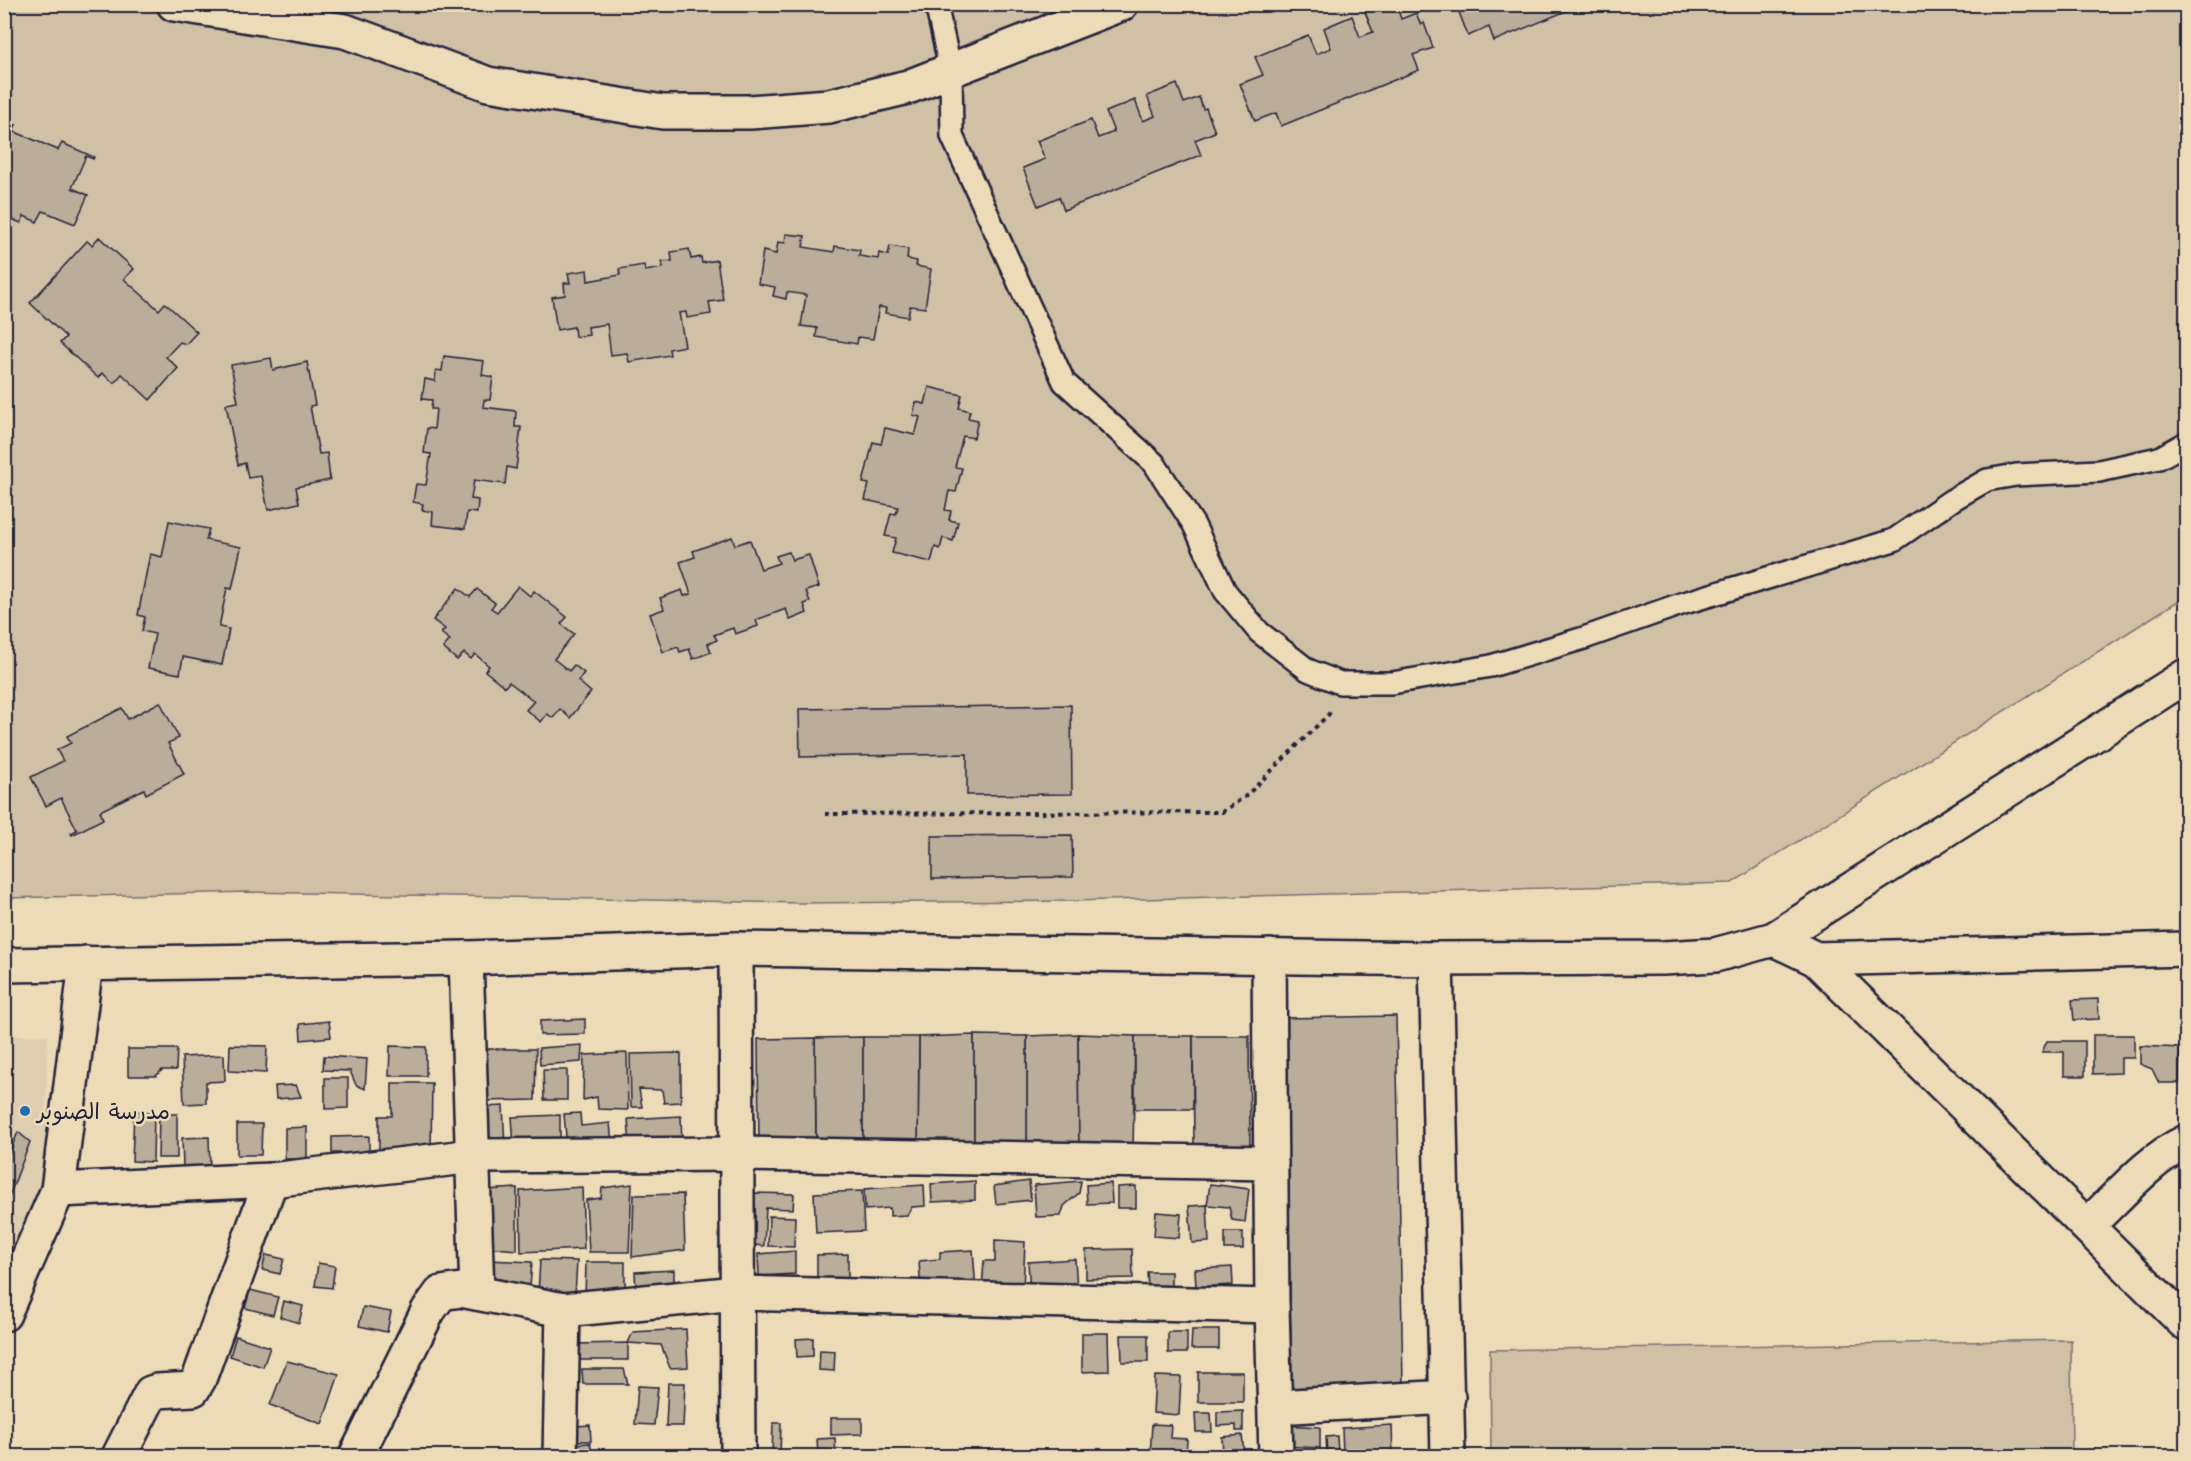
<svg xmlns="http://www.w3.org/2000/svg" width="2191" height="1461" viewBox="0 0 2191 1461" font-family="'Architects Daughter','Playpen Sans Arabic',sans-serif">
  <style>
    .built { fill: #decdaf }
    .green { fill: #d0c0a6; stroke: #797170; stroke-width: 1.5 }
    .building { fill: #baad99; stroke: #22223b; stroke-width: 1.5 }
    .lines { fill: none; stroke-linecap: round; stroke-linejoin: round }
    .lane-casing { stroke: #22223b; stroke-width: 26 }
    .street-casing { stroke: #22223b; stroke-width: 38 }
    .secondary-casing { stroke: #22223b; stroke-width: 38 }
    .path { stroke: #22223b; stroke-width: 4; stroke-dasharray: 4.5 4.5; stroke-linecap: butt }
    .lane { stroke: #eddbb8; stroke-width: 21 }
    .street { stroke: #eddbb8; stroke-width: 33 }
    .secondary { stroke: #eddbb8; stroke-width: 33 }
    .poi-dot { fill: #1f6fb2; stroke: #eddbb8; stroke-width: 2 }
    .labels { text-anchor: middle; stroke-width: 5; stroke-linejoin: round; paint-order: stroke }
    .poi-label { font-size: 22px; fill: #22223b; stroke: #eddbb8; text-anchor: start }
  </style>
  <rect width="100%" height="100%" fill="#eddbb8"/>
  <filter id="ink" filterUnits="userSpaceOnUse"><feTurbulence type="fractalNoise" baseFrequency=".0167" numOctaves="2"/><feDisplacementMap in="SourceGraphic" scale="12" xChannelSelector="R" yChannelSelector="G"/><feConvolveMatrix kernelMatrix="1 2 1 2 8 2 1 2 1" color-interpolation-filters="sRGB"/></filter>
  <g filter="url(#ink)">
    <polygon class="built" points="48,1035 44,1186 5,1275 5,1036"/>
    <g class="green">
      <polygon points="4,5 2186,5 2186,596 1732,883 1072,901 801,903 250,892 5,898"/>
      <polygon points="2071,1340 2072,1456 1491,1456 1490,1350"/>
    </g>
    <g class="building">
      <polygon points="1383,4 1396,4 1401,19 1416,13 1421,25 1424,23 1433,48 1413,55 1419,70 1281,126 1276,113 1255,121 1240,84 1263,75 1255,57 1308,35 1316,54 1331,48 1324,28 1352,16 1360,37 1373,32 1365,12"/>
      <polygon points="1456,4 1583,4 1494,41 1489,27 1468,36"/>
      <polygon points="1177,84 1184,103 1199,97 1203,109 1206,108 1215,132 1195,140 1201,155 1064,210 1059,197 1038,206 1023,168 1045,159 1037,141 1091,120 1098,138 1114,132 1106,112 1135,100 1143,121 1155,116 1147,96"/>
      <polygon points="4,120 16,125 13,131 58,150 62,143 94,157 93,159 86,156 72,188 88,195 75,224 43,211 37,222 24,216 21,223 4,216"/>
      <polygon points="786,234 805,236 803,247 834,252 835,246 860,250 859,256 878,259 879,253 888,255 890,246 908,249 907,259 917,261 916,266 931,269 925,308 910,306 908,317 885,313 886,308 879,307 873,339 858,337 857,344 816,337 817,328 801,326 806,295 787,292 786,299 773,296 775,287 758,284 763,251 776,254 778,242 785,243"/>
      <polygon points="99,237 134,269 124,279 159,310 165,303 197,332 186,344 180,342 166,357 178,368 150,400 122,374 114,383 102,373 98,378 60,343 66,337 30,303 87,241 92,245"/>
      <polygon points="689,249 691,259 701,257 702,263 717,260 723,300 709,302 711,314 687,318 686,312 679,313 685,346 669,349 670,355 629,362 627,353 611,355 607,324 588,327 589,335 575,337 574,327 557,330 552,297 565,295 564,283 570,283 568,273 587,270 588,281 620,275 619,269 644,265 645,271 663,268 662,262 672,261 671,252"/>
      <polygon points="444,356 484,361 482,375 493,377 490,400 484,400 483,407 516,411 515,427 521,427 516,469 507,467 505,484 474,480 471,499 478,500 477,513 467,512 465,529 432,525 433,512 422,510 423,504 413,502 416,484 426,485 431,454 424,453 427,428 434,429 436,409 431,409 432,400 422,399 425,379 435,381 436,370 442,371"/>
      <polygon points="271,358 273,370 307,362 315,405 310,406 319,454 327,453 330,480 296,487 299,503 268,510 261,476 248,478 245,463 238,465 226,404 238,402 231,365"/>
      <polygon points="929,387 962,395 959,408 970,411 968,418 978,420 974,438 963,436 955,467 962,468 956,492 949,491 945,510 951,511 949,520 958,522 953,541 943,538 940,549 935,547 931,562 892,553 896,538 885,536 891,513 896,514 898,507 865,500 869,484 863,483 873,442 881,444 885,428 915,435 920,417 913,415 916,402 925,404"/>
      <polygon points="169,521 209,529 206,540 241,547 232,589 227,588 219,627 229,629 222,665 183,657 180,674 148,668 155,634 142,631 145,617 138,615 150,554 162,557"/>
      <polygon points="732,537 735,545 750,540 761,569 779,563 776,556 789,552 792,560 809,555 819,587 806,591 810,602 804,604 807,613 790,620 786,609 756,620 758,626 735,634 733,628 714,635 717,640 708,644 711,652 693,659 689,649 680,652 678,647 663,652 650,614 664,609 660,598 682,590 684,596 691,594 680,562 695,557 693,551"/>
      <polygon points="518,586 530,596 534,591 567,617 561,624 574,634 554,659 569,671 574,665 584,673 578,681 591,692 570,718 560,709 553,718 547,714 541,722 526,710 534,701 509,682 505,687 485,671 489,666 475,654 471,659 464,653 457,660 443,648 450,640 441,633 445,629 433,620 458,588 470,597 477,589 495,603 491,608 497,612"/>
      <polygon points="160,702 179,738 168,743 184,774 146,794 144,789 100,811 103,819 72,835 71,833 77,830 61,798 46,806 31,777 63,761 57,750 71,743 67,736 122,708 128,719"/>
      <polygon points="1071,705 1072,794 967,795 967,754 800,757 799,709"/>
      <polygon points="1072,835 1073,877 932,879 932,836"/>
      <polygon points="2098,999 2099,1019 2074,1020 2072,1000"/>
      <polygon points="1396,1016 1403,1385 1292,1388 1284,1018"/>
      <polygon points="585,1019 585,1034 540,1035 540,1021"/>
      <polygon points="329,1021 331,1037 301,1040 300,1024"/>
      <polygon points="1078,1034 1079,1152 1027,1151 1027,1036"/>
      <polygon points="1078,1034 1135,1036 1133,1151 1079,1152"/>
      <polygon points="974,1035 974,1152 918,1150 919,1037"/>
      <polygon points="974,1035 1027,1036 1027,1151 974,1152"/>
      <polygon points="2093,1035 2134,1035 2134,1058 2121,1058 2121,1073 2093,1074"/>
      <rect x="1135" y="1036" width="58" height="73"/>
      <polygon points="1193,1036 1249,1036 1250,1146 1194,1146"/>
      <polygon points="863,1037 863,1150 816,1149 815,1038"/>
      <polygon points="863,1037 919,1037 918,1150 863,1150"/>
      <polygon points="815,1038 816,1149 759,1149 758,1039"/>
      <polygon points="2047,1041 2085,1041 2085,1076 2064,1076 2064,1052 2042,1052"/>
      <polygon points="230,1045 267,1046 266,1073 229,1071"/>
      <polygon points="582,1045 581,1062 540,1065 539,1048"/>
      <polygon points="390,1046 426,1047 426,1076 389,1076"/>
      <polygon points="2140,1046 2180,1048 2179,1083 2159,1083 2152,1069 2140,1064"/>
      <polygon points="128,1049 177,1049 176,1070 162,1070 156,1076 128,1076"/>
      <polygon points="484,1049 536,1049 535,1100 483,1101"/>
      <polygon points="627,1053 628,1110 598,1109 597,1097 583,1100 584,1055"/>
      <polygon points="681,1053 681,1102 664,1103 662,1090 639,1089 642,1107 631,1107 630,1054"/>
      <polygon points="224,1055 225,1081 206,1082 206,1103 184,1104 182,1057"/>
      <polygon points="324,1056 367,1059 365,1089 356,1085 350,1071 323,1070"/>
      <polygon points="543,1070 567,1070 567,1100 544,1100"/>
      <polygon points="325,1078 348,1078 348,1108 325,1109"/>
      <polygon points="392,1083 432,1083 431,1150 379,1150 379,1116 392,1116"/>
      <polygon points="296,1085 301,1097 276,1099 275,1086"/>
      <polygon points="503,1106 505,1147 485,1148 484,1107"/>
      <polygon points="134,1111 154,1112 153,1162 132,1161"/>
      <polygon points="580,1113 581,1126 610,1123 612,1144 567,1148 564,1114"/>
      <polygon points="159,1114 177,1114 177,1158 158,1158"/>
      <polygon points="560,1115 560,1144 514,1146 512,1117"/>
      <polygon points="681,1116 682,1145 630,1147 628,1119"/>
      <polygon points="237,1124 262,1124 261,1155 237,1155"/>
      <polygon points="307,1127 307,1159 285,1159 285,1128"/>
      <polygon points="18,1132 30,1142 4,1210 4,1166"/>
      <polygon points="369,1136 369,1153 332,1153 332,1137"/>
      <polygon points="209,1137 210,1167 183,1167 182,1138"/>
      <polygon points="975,1181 975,1200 932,1202 931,1184"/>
      <polygon points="1029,1181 1031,1200 996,1204 994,1186"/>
      <polygon points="1081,1181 1079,1193 1064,1206 1061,1216 1036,1217 1034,1185"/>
      <polygon points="1111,1183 1112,1203 1087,1204 1086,1185"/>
      <polygon points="632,1184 629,1252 589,1252 586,1200 601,1198 602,1188"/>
      <polygon points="1210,1184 1249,1189 1245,1222 1232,1220 1229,1207 1207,1205"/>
      <polygon points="924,1185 925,1206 912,1207 907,1215 890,1216 890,1208 865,1210 864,1189"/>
      <polygon points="1136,1186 1136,1208 1117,1208 1117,1187"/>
      <polygon points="582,1187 584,1249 521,1252 520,1191"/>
      <polygon points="517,1188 517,1250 486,1247 486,1190"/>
      <polygon points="862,1191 864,1231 816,1233 814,1193"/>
      <polygon points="754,1193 794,1194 793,1209 766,1208 764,1246 753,1245"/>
      <polygon points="683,1194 685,1250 632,1257 634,1195"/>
      <polygon points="1207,1205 1209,1242 1192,1243 1189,1206"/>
      <polygon points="1156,1212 1181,1214 1179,1238 1154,1236"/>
      <polygon points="769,1216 795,1217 794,1247 768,1246"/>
      <rect x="1225" y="1232" width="18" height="17"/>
      <polygon points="995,1240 1025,1242 1023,1291 982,1289 984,1261 995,1261"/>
      <polygon points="1132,1249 1133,1278 1086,1279 1086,1250"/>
      <polygon points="973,1250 976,1291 921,1294 919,1261 940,1259 940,1252"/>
      <polygon points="795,1251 795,1274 759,1276 758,1254"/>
      <polygon points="848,1254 848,1285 817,1285 817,1255"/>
      <polygon points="266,1255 284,1259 280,1274 262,1270"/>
      <polygon points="1075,1259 1077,1288 1030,1291 1028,1262"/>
      <polygon points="487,1260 532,1262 530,1287 486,1285"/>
      <polygon points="540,1260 577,1261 575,1295 538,1294"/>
      <polygon points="586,1262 625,1262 625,1299 585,1298"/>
      <polygon points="318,1263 335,1266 332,1288 315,1286"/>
      <polygon points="1232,1267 1233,1285 1196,1287 1195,1269"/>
      <polygon points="674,1270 674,1290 636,1291 635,1272"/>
      <polygon points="1147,1272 1171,1272 1171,1288 1148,1288"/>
      <polygon points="250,1290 278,1297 273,1315 245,1308"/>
      <polygon points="284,1301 303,1306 299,1323 280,1317"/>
      <polygon points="363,1307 391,1312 387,1332 359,1326"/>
      <polygon points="686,1329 688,1367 670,1368 661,1345 628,1343 633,1332"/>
      <polygon points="1192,1330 1219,1330 1219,1349 1191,1349"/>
      <rect x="1168" y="1332" width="19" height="21"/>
      <polygon points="1082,1333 1108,1333 1109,1371 1082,1372"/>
      <polygon points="1121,1335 1148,1335 1148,1362 1122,1362"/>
      <polygon points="236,1336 270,1347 263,1367 230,1356"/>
      <polygon points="813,1338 813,1356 797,1357 796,1339"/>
      <polygon points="628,1343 628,1360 575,1360 575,1344"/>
      <polygon points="820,1350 835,1351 834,1371 819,1370"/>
      <polygon points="287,1361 339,1374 322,1424 270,1405"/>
      <polygon points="582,1369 624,1369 628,1384 583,1384"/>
      <rect x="1198" y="1372" width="45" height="30"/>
      <polygon points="1155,1376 1181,1377 1179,1415 1153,1413"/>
      <polygon points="668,1383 685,1383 683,1426 666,1426"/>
      <polygon points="638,1386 658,1387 654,1425 635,1424"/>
      <polygon points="1243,1411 1243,1431 1236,1431 1236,1425 1217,1426 1217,1412"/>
      <polygon points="1195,1413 1211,1413 1212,1432 1196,1432"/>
      <polygon points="831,1418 862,1418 862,1434 831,1435"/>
      <polygon points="773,1423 781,1423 780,1456 772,1456"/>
      <polygon points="1152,1424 1171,1425 1170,1438 1187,1439 1186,1456 1150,1456"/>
      <polygon points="590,1425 591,1441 575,1441 577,1426"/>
      <polygon points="1284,1425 1320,1427 1320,1448 1283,1446"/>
      <polygon points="1392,1425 1393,1456 1343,1456 1342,1428"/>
      <polygon points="1242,1435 1244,1452 1223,1454 1222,1437"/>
      <polygon points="1337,1436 1338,1453 1327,1454 1326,1437"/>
      <polygon points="835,1438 836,1456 818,1456 817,1439"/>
      <polygon points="590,1443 593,1456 574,1456 576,1444"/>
    </g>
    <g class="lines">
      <g class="lane-casing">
        <polyline id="lane" points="936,4 951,72 952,136 1064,382 1154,463 1194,525 1225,591 1259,632 1308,670 1340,683 1392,683 1491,666 1584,638 1681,604 1894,540 1952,500 1987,480 2016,475 2099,471 2159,458 2186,443"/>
      </g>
      <g class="street-casing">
        <g id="street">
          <polyline points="174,4 345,31 488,84 663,112 750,112 829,106 908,87 1121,4"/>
          <polyline points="1774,939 1816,959 2186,1324"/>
          <polyline points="736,949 738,1456"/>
          <polyline points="1269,956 1272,1306 1276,1456"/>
          <polyline points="466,958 477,1293"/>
          <polyline points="1436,959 1448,1456"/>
          <polyline points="1816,959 2186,949"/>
          <polyline points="58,1190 271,1180 474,1156 736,1154 1271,1163"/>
          <path d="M 2088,1225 C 2117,1198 2150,1158 2186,1142"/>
          <polyline points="4,1314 58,1190 86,963"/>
          <polyline points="1276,1407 1448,1397"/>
          <polyline points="119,1456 151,1393 157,1391 193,1389 199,1379 271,1180"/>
          <polyline points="356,1456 428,1311 441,1293 461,1290 563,1310 737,1293 1272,1306"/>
          <polyline points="560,1456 563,1310"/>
        </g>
      </g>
      <g class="secondary-casing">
        <polyline id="secondary" points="4,965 466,958 736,949 1436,959 1663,958 1715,955 1774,939 2186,676"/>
      </g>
      <polyline class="path" points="825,814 1222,812 1246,796 1329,714 1331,709"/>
      <use href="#lane" class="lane"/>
      <use href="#street" class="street"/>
      <use href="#secondary" class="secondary"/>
    </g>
  </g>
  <circle class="poi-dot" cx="25" cy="1111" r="6"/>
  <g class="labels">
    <g class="poi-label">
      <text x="37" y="1119">مدرسة الصنوبر</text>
    </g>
  </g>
  <rect width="2191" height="1461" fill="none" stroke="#eddbb8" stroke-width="24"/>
  <rect x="12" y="12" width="2167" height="1437" fill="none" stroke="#22223b" stroke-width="2" filter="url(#ink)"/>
</svg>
